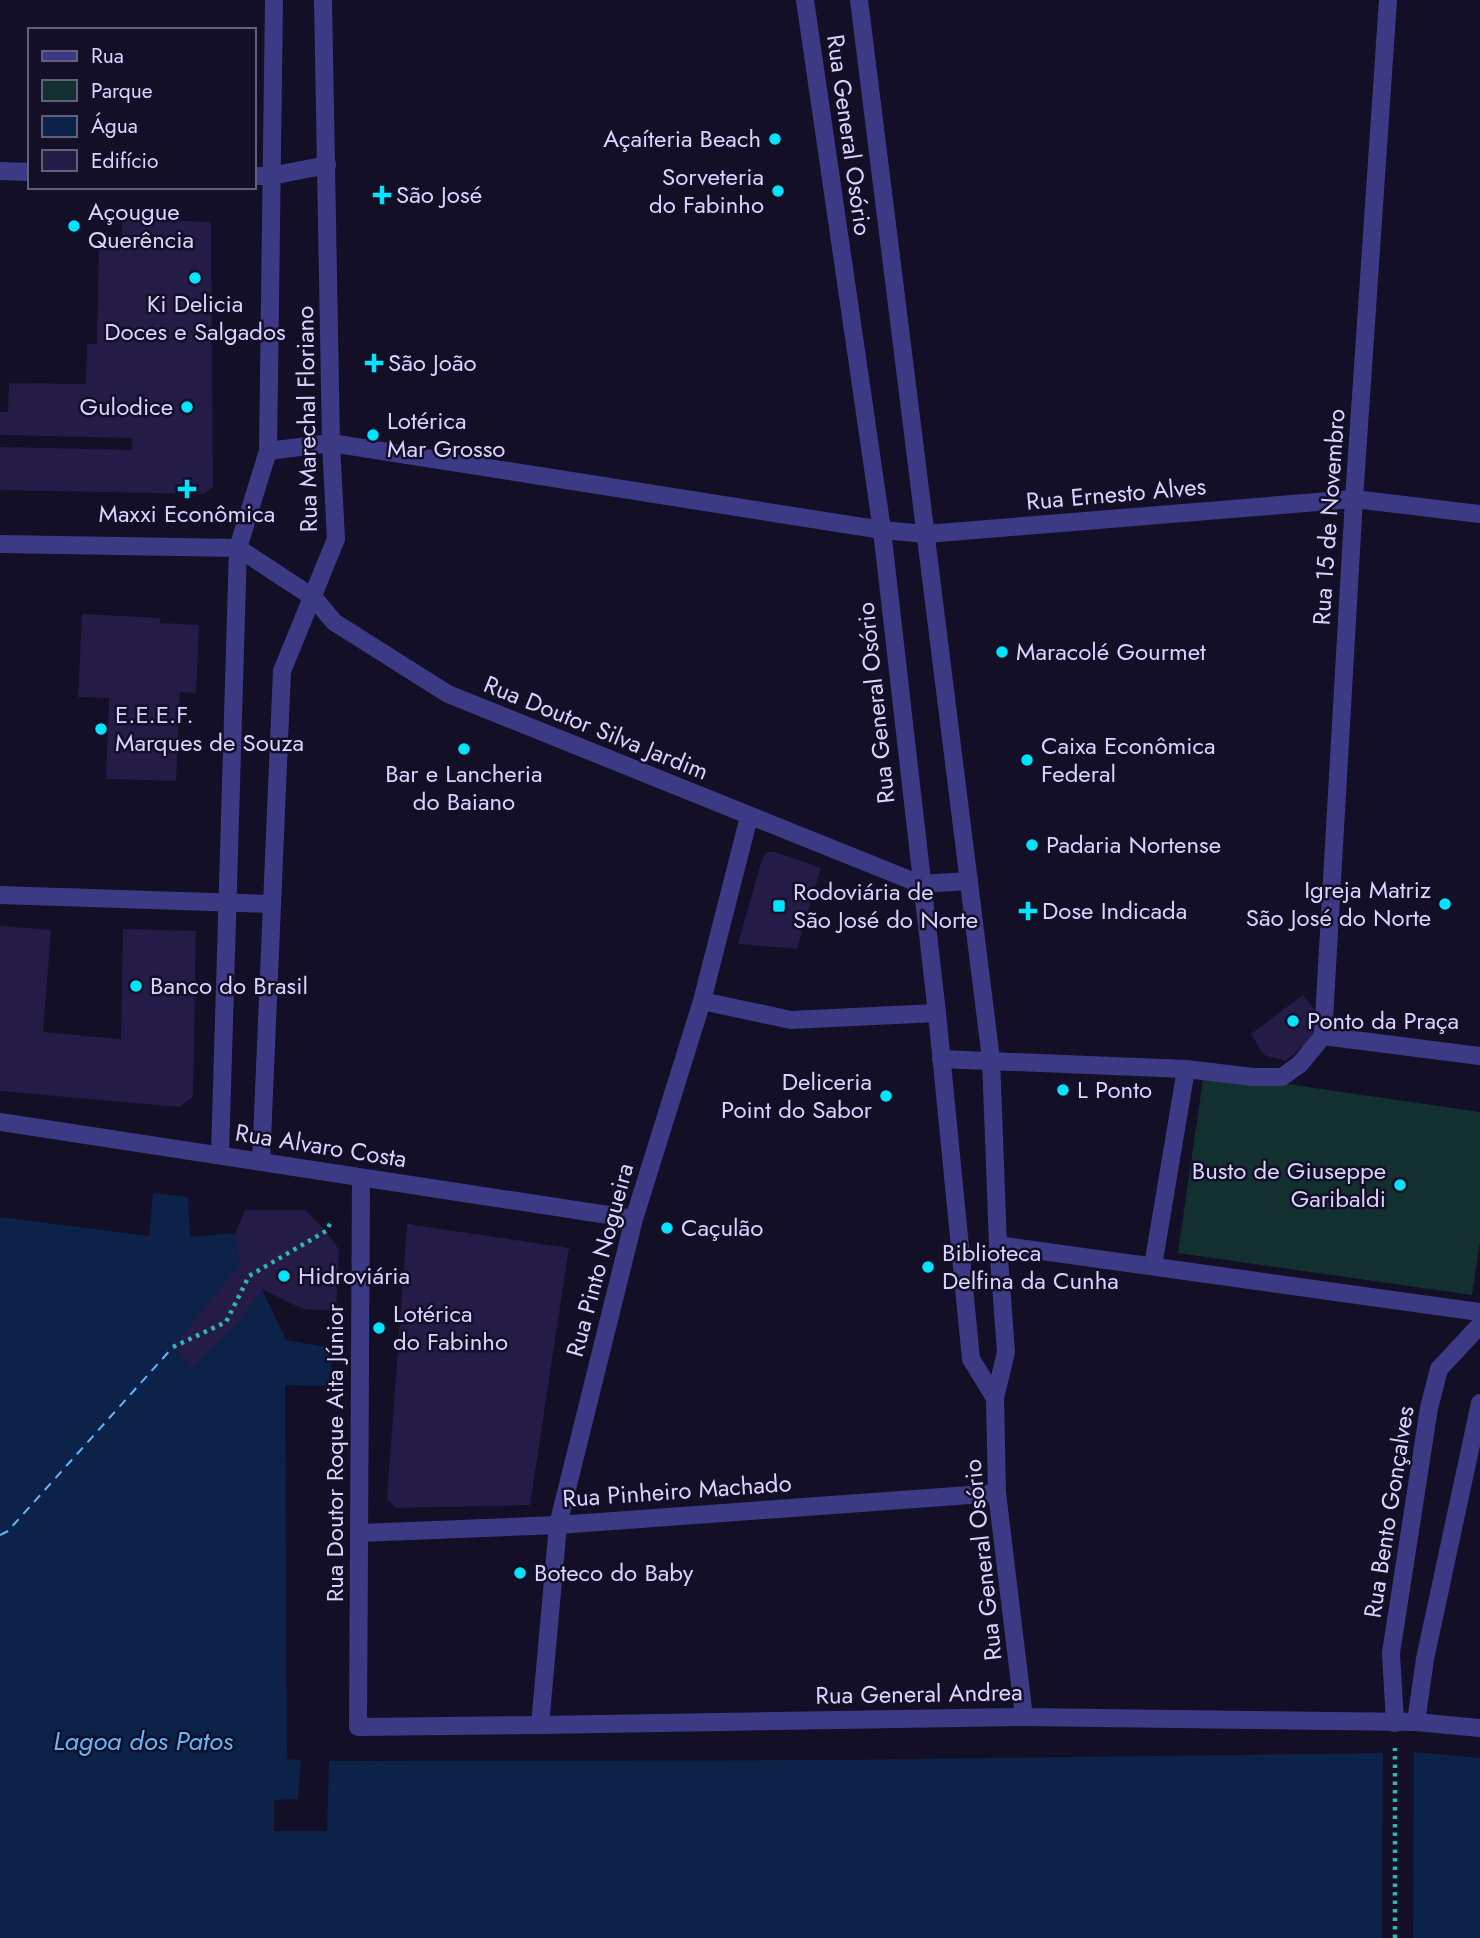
<svg xmlns="http://www.w3.org/2000/svg" width="1480" height="1938" viewBox="0 0 1480 1938" font-family="Jost,sans-serif">
  <style>
    .green { fill: #12302f }
    .water { fill: #0c2248 }
    .lines { fill: none; stroke-linecap: round; stroke-linejoin: round }
    .ferry { stroke: #62b6ff; stroke-width: 2; stroke-dasharray: 9 7; stroke-linecap: butt }
    .building { fill: #241b47 }
    .path { stroke: #2fb8b0; stroke-width: 4.5; stroke-dasharray: 3.5 5; stroke-linecap: butt }
    .pedestrian { stroke: #3d3a85; stroke-width: 18 }
    .minor { stroke: #3d3a85; stroke-width: 18 }
    .poi-dot { fill: #00e5ff; stroke: #130f26; stroke-width: 2.5 }
    .labels { text-anchor: middle; stroke-width: 5; stroke-linejoin: round; paint-order: stroke }
    .street-label { font-size: 24px; fill: #d9d4ff; stroke: #130f26 }
    .poi-label { font-size: 24px; fill: #d9d4ff; stroke: #130f26; text-anchor: start }
    .water-label { font-size: 26px; font-style: italic; fill: #62b6ff; stroke: #130f26 }
  </style>
  <rect width="100%" height="100%" fill="#130f26"/>
  <polygon class="green" points="1204,1072 1480,1112 1480,1241 1472,1295 1178,1253"/>
  <g class="water">
    <polygon points="153,1193 188,1197 190,1237 235,1233 286,1340 332,1348 330,1386 285,1385 287,1759 301,1760 298,1799 274,1800 274,1831 327,1831 329,1761 833,1760 1383,1753 1382,1938 0,1938 0,1217 149,1236"/>
    <polygon points="1414,1752 1480,1758 1480,1938 1413,1938"/>
  </g>
  <g class="lines">
    <polyline class="ferry" points="0,1535 8,1531 173,1347"/>
  </g>
  <g class="building">
    <polygon points="122,219 211,222 213,487 204,494 0,490 0,447 132,450 132,438 0,435 0,412 8,412 9,383 86,384 87,344 97,344 99,243 122,243"/>
    <polygon points="82,614 160,618 160,623 199,625 196,693 180,692 176,781 106,779 109,698 78,697"/>
    <polygon points="767,852 775,852 821,868 797,949 738,944 762,859"/>
    <polygon points="0,926 51,930 43,1032 121,1039 123,929 196,931 193,1097 179,1107 0,1091"/>
    <polygon points="1303,995 1314,1009 1319,1032 1286,1061 1264,1055 1251,1034"/>
    <polygon points="245,1210 305,1210 326,1231 339,1250 336,1311 303,1309 262,1289 241,1319 192,1367 173,1347 240,1264 235,1233"/>
    <polygon points="407,1224 569,1248 530,1505 395,1508 387,1499"/>
  </g>
  <g class="lines">
    <g class="path">
      <polyline points="173,1347 226,1322 249,1276 326,1231 331,1222"/>
      <polyline points="1395,1938 1395,1748"/>
    </g>
    <g class="pedestrian">
      <polyline points="331,443 882,530"/>
      <polyline points="702,1001 791,1020 937,1013"/>
      <polyline points="998,1245 1480,1312"/>
      <polyline points="1153,1266 1186,1069"/>
      <polyline points="1416,1722 1480,1728"/>
      <polyline points="540,1725 1024,1717"/>
    </g>
    <g class="minor">
      <polyline points="805,0 882,530 937,1013 971,1359 995,1398"/>
      <polyline points="859,0 991,1059 998,1245 1006,1352 995,1398 997,1493 1024,1717 1416,1722 1425,1659 1480,1403"/>
      <polyline points="0,171 30,172"/>
      <polyline points="254,176 271,176 327,165"/>
      <polyline points="268,451 331,443"/>
      <polyline points="882,530 926,534 1354,499 1480,514"/>
      <polyline points="0,544 238,548 314,598 334,622 448,694 920,884 969,881"/>
      <polyline points="0,895 271,904"/>
      <polyline points="1323,1036 1354,499 1388,0"/>
      <polyline points="1323,1036 1480,1056"/>
      <polyline points="941,1059 1186,1069 1253,1077 1282,1077 1300,1064 1323,1036"/>
      <polyline points="0,1122 634,1219"/>
      <polyline points="220,1155 238,548 268,451 274,0"/>
      <polyline points="261,1162 282,671 336,539 331,443 323,0"/>
      <polyline points="361,1178 358,1727 540,1725 558,1525 634,1219 702,1001 749,817"/>
      <polyline points="360,1533 558,1525 997,1493"/>
      <polyline points="1395,1723 1391,1653 1429,1408 1439,1369 1480,1325"/>
    </g>
  </g>
  <g class="poi-dot">
    <circle cx="775" cy="139" r="7"/>
    <circle cx="778" cy="191" r="7"/>
    <path d="M378.5 184.5h7v7h7v7h-7v7h-7v-7h-7v-7h7z"/>
    <circle cx="74" cy="226" r="7"/>
    <circle cx="195" cy="278" r="7"/>
    <path d="M370.5 352.5h7v7h7v7h-7v7h-7v-7h-7v-7h7z"/>
    <circle cx="187" cy="407" r="7"/>
    <circle cx="373" cy="435" r="7"/>
    <path d="M183.5 478.5h7v7h7v7h-7v7h-7v-7h-7v-7h7z"/>
    <circle cx="1002" cy="652" r="7"/>
    <circle cx="101" cy="729" r="7"/>
    <circle cx="464" cy="749" r="7"/>
    <circle cx="1027" cy="760" r="7"/>
    <circle cx="1032" cy="845" r="7"/>
    <circle cx="1445" cy="904" r="7"/>
    <rect x="772" y="899" width="14" height="14" rx="3.5"/>
    <path d="M1024.5 900.5h7v7h7v7h-7v7h-7v-7h-7v-7h7z"/>
    <circle cx="136" cy="986" r="7"/>
    <circle cx="1293" cy="1021" r="7"/>
    <circle cx="1063" cy="1090" r="7"/>
    <circle cx="886" cy="1096" r="7"/>
    <circle cx="1400" cy="1185" r="7"/>
    <circle cx="667" cy="1228" r="7"/>
    <circle cx="928" cy="1267" r="7"/>
    <circle cx="284" cy="1276" r="7"/>
    <circle cx="379" cy="1328" r="7"/>
    <circle cx="520" cy="1573" r="7"/>
  </g>
  <g class="labels">
    <g class="street-label">
      <text transform="translate(849 135) rotate(82)" y="8">Rua General Osório</text>
      <text transform="translate(307 419) rotate(-91)" y="8">Rua Marechal Floriano</text>
      <text transform="translate(1116 494) rotate(-5)" y="8">Rua Ernesto Alves</text>
      <text transform="translate(1329 517) rotate(-86)" y="8">Rua 15 de Novembro</text>
      <text transform="translate(876 703) rotate(-96)" y="8">Rua General Osório</text>
      <text transform="translate(596 728) rotate(22)" y="8">Rua Doutor Silva Jardim</text>
      <text transform="translate(321 1146) rotate(9)" y="8">Rua Alvaro Costa</text>
      <text transform="translate(600 1260) rotate(-75)" y="8">Rua Pinto Nogueira</text>
      <text transform="translate(335 1453) rotate(-90)" y="8">Rua Doutor Roque Aita Júnior</text>
      <text transform="translate(677 1491) rotate(-4)" y="8">Rua Pinheiro Machado</text>
      <text transform="translate(1389 1512) rotate(-81)" y="8">Rua Bento Gonçalves</text>
      <text transform="translate(983 1560) rotate(-96)" y="8">Rua General Osório</text>
      <text transform="translate(919 1694) rotate(-1)" y="8">Rua General Andrea</text>
    </g>
    <g class="poi-label">
      <text x="761" y="147" text-anchor="end">Açaíteria Beach</text>
      <text x="764" y="185" text-anchor="end">Sorveteria<tspan x="764" dy="28">do Fabinho</tspan></text>
      <text x="396" y="203">São José</text>
      <text x="88" y="220">Açougue<tspan x="88" dy="28">Querência</tspan></text>
      <text x="195" y="312" text-anchor="middle">Ki Delicia<tspan x="195" dy="28">Doces e Salgados</tspan></text>
      <text x="388" y="371">São João</text>
      <text x="173" y="415" text-anchor="end">Gulodice</text>
      <text x="387" y="429">Lotérica<tspan x="387" dy="28">Mar Grosso</tspan></text>
      <text x="187" y="522" text-anchor="middle">Maxxi Econômica</text>
      <text x="1016" y="660">Maracolé Gourmet</text>
      <text x="115" y="723">E.E.E.F.<tspan x="115" dy="28">Marques de Souza</tspan></text>
      <text x="1041" y="754">Caixa Econômica<tspan x="1041" dy="28">Federal</tspan></text>
      <text x="464" y="782" text-anchor="middle">Bar e Lancheria<tspan x="464" dy="28">do Baiano</tspan></text>
      <text x="1046" y="853">Padaria Nortense</text>
      <text x="1431" y="898" text-anchor="end">Igreja Matriz<tspan x="1431" dy="28">São José do Norte</tspan></text>
      <text x="793" y="900">Rodoviária de<tspan x="793" dy="28">São José do Norte</tspan></text>
      <text x="1042" y="919">Dose Indicada</text>
      <text x="150" y="994">Banco do Brasil</text>
      <text x="1307" y="1029">Ponto da Praça</text>
      <text x="872" y="1090" text-anchor="end">Deliceria<tspan x="872" dy="28">Point do Sabor</tspan></text>
      <text x="1077" y="1098">L Ponto</text>
      <text x="1386" y="1179" text-anchor="end">Busto de Giuseppe<tspan x="1386" dy="28">Garibaldi</tspan></text>
      <text x="681" y="1236">Caçulão</text>
      <text x="942" y="1261">Biblioteca<tspan x="942" dy="28">Delfina da Cunha</tspan></text>
      <text x="298" y="1284">Hidroviária</text>
      <text x="393" y="1322">Lotérica<tspan x="393" dy="28">do Fabinho</tspan></text>
      <text x="534" y="1581">Boteco do Baby</text>
    </g>
    <g class="water-label">
      <text x="143" y="1750">Lagoa dos Patos</text>
    </g>
  </g>
  <rect x="28" y="28" width="228" height="161" fill="#130f26" stroke="#625e7d" stroke-width="2"/>
  <rect x="42" y="51" width="35" height="10" fill="#3d3a85" stroke="#625e7d" stroke-width="2"/>
  <text x="91" y="63" font-size="21" fill="#d9d4ff">Rua</text>
  <rect x="42" y="80" width="35" height="21" fill="#12302f" stroke="#625e7d" stroke-width="2"/>
  <text x="91" y="98" font-size="21" fill="#d9d4ff">Parque</text>
  <rect x="42" y="116" width="35" height="21" fill="#0c2248" stroke="#625e7d" stroke-width="2"/>
  <text x="91" y="133" font-size="21" fill="#d9d4ff">Água</text>
  <rect x="42" y="150" width="35" height="21" fill="#241b47" stroke="#625e7d" stroke-width="2"/>
  <text x="91" y="168" font-size="21" fill="#d9d4ff">Edifício</text>
</svg>
